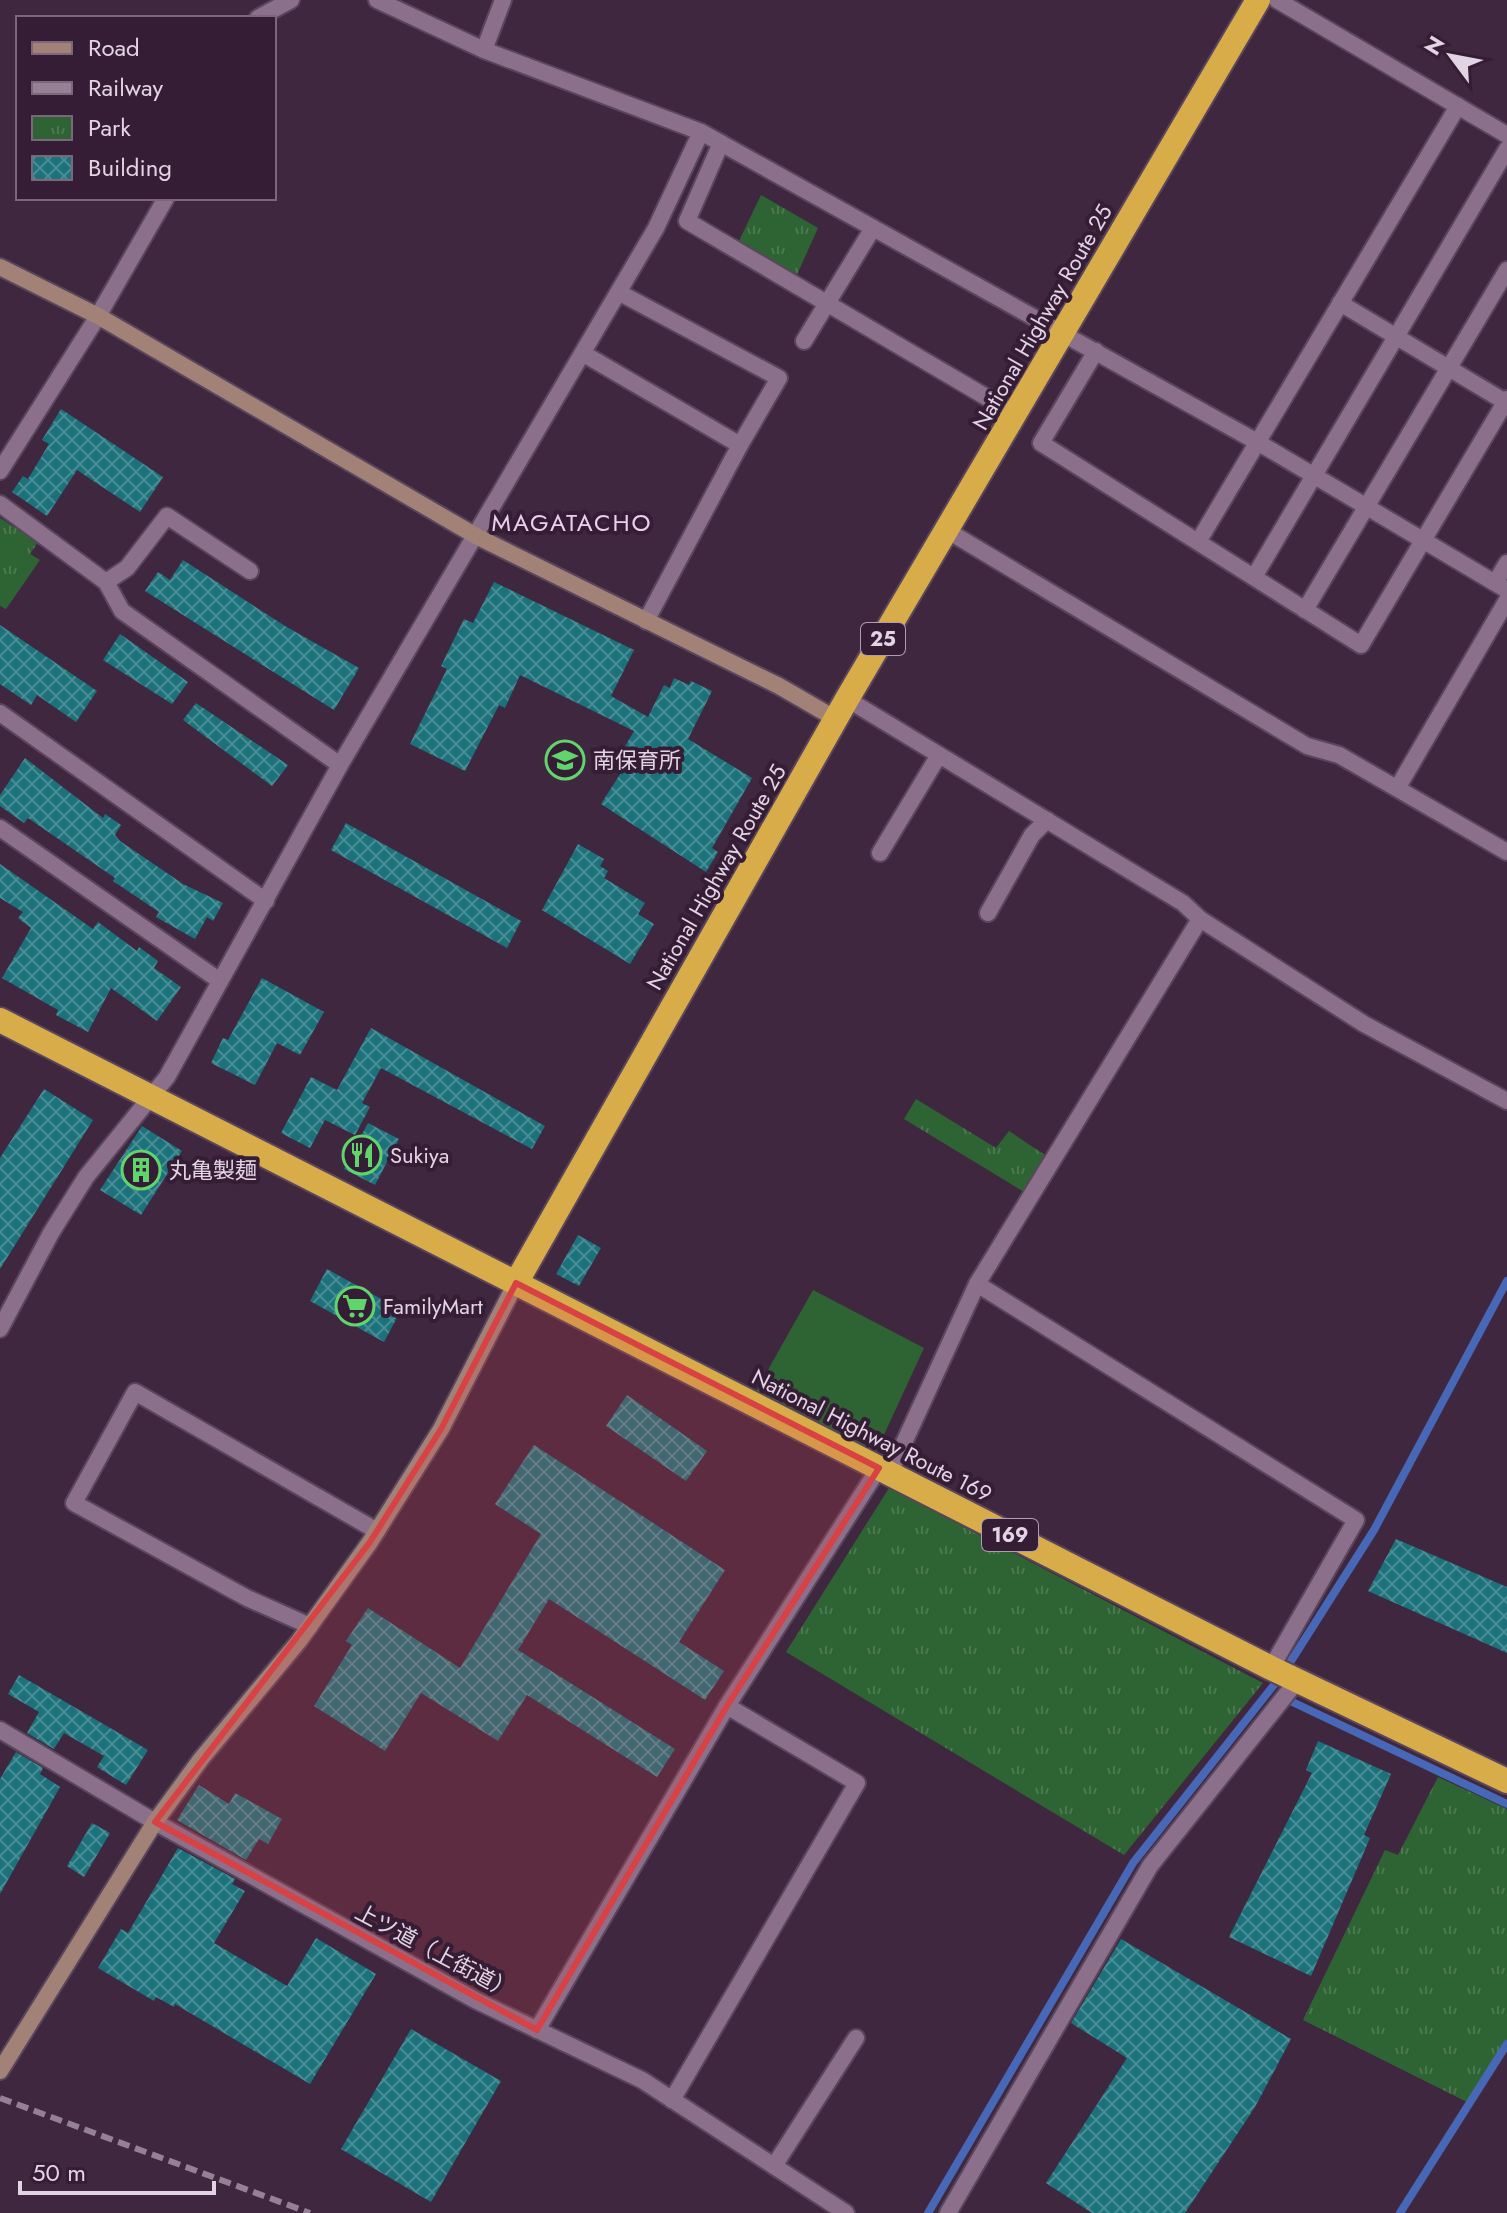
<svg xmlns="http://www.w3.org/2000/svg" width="1507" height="2213" viewBox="0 0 1507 2213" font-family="Jost,'Noto Sans JP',sans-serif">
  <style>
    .green { fill: #2e6433 }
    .park { fill: url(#park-tufts) }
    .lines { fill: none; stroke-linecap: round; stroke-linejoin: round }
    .stream { stroke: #4767b7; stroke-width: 8 }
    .building { fill: url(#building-cross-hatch) }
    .street-casing { stroke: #5a465c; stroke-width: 20 }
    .secondary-casing { stroke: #5a465c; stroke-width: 20 }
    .highway-casing { stroke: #5a465c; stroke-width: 28 }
    .street { stroke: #8b6f8b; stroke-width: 16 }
    .secondary { stroke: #a28277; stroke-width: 16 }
    .highway { stroke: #d8ad49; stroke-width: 24 }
    .rail { stroke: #948195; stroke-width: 6; stroke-dasharray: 12 6; stroke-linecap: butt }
    .marked { fill: #d84244; fill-opacity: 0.2; stroke: #d84244; stroke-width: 6; stroke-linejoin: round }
    .labels { text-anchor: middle; stroke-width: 8; stroke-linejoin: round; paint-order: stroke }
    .shield { fill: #351d36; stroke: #af9db0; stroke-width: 2 }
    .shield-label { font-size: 20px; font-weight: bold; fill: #e3d4e4 }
    .street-label { font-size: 22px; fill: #e3d4e4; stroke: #351d36 }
    .poi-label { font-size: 22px; fill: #e3d4e4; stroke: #351d36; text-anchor: start }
    .neighbourhood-label { font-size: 24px; letter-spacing: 2px; fill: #eeceee; stroke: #351d36 }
  </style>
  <defs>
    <pattern id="park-tufts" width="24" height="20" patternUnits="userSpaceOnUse" patternTransform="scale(2)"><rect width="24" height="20" fill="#2e6433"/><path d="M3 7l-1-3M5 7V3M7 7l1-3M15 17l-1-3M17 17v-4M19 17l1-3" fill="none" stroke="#4c7950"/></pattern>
    <pattern id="building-cross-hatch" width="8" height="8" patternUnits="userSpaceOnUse" patternTransform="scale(2)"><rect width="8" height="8" fill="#1c727b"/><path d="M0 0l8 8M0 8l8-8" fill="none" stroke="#488c94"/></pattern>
  </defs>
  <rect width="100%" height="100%" fill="#3f2740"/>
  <polygon class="green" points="813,1290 924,1348 876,1452 755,1393"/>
  <g class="park">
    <polygon points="761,195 818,228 795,279 738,243"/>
    <polygon points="0,518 38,542 30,554 40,560 6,609 0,606"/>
    <polygon points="916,1099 996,1148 1009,1131 1051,1159 1029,1195 904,1119"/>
    <polygon points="889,1488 1263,1683 1124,1855 786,1652"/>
    <polygon points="1438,1777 1507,1809 1507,2045 1469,2103 1303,2020 1385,1850 1398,1855"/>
  </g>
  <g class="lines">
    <g class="stream">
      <polyline points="1284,1672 1374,1530 1507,1281"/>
      <polyline points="1284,1698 1507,1804"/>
      <polyline points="928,2213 1133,1863 1281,1676"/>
      <polyline points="1400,2213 1507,2044"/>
    </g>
  </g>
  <g class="building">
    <polygon points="61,409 163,477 140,512 77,470 47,516 12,492 23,476 28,479 49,444 42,440"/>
    <polygon points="183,560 285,626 359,668 334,710 145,591 158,572 170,580"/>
    <polygon points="494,582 634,650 611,696 648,717 664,685 670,688 674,678 689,685 691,681 712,691 688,739 752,778 712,848 718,852 706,872 601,804 629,760 620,755 634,731 520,675 505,708 499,705 465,771 410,744 447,669 441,666 464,619 473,623"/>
    <polygon points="0,625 97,691 76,722 37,695 31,705 0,684"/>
    <polygon points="120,634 188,682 172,704 103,660"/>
    <polygon points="196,703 288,765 272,786 183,720"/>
    <polygon points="25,758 103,818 105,814 121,825 115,835 120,841 183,884 223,903 213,921 207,917 195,939 156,917 159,912 113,881 115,878 28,818 24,823 0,806 0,795"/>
    <polygon points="346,823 521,921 507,948 331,850"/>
    <polygon points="578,844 604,859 600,866 608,871 604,878 645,903 638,914 654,924 630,964 542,910"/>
    <polygon points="0,864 93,929 98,922 137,951 139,947 158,961 154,968 181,987 157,1021 111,988 88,1032 56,1015 58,1010 2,978 31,928 18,918 23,912 0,898"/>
    <polygon points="262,978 324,1012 300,1055 277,1043 255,1085 211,1063 223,1038 228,1040"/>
    <polygon points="371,1028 545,1126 532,1149 381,1068 362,1103 370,1107 355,1135 325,1120 310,1148 281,1133 311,1077 337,1090"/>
    <polygon points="44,1089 93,1120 0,1269 0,1158"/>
    <polygon points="368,1123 399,1139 375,1185 344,1169"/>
    <polygon points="142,1126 182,1151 141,1215 100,1190"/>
    <polygon points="578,1235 601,1248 579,1286 556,1274"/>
    <polygon points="327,1269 401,1310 384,1342 310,1301"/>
    <polygon points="627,1395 707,1451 686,1481 606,1426"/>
    <polygon points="534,1445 725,1570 679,1642 724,1671 705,1700 549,1599 518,1650 675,1749 657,1777 527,1695 498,1741 421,1693 385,1751 314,1706 352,1645 346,1641 368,1608 460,1668 541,1534 495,1504"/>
    <polygon points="1396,1539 1507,1587 1507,1653 1368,1591"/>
    <polygon points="19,1675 148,1750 126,1785 97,1767 104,1756 64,1733 54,1749 27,1733 39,1712 8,1694"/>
    <polygon points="1318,1741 1391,1774 1364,1835 1370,1838 1311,1976 1229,1937 1312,1773 1306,1770"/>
    <polygon points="16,1752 43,1768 40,1774 60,1787 0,1894 0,1779"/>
    <polygon points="199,1785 229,1804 235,1793 282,1819 268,1844 259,1839 246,1860 177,1820"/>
    <polygon points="92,1823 110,1833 84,1877 67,1866"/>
    <polygon points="178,1848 235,1879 232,1884 245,1891 214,1943 287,1986 316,1938 376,1974 310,2084 175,2004 174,2007 156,1997 154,2001 98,1968 121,1929 128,1933"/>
    <polygon points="1121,1939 1291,2039 1255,2107 1185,2213 1092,2213 1046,2183 1127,2058 1071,2023"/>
    <polygon points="411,2029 501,2081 431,2202 341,2149"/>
  </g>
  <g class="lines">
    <g class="street-casing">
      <g id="street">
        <polyline points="377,0 484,50 701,132 1259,443 1507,590"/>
        <polyline points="1277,0 1507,135"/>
        <polyline points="258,18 291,0"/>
        <polyline points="484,50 503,0"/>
        <polyline points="721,143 687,221 1015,414"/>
        <polyline points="620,293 779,378 740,445"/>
        <polyline points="1340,303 1507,403"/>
        <polyline points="804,341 873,228"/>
        <polyline points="1096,351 1041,443 1361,645 1507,399"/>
        <polyline points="584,354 740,445 646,621"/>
        <polyline points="0,471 98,316 166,198"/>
        <polyline points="0,504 106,582 122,611 340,765"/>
        <polyline points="948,531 1307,746 1339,755 1507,852"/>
        <polyline points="1198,542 1458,106"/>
        <polyline points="1254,577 1507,149"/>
        <polyline points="106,582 127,568 167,516 250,571"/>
        <polyline points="1495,583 1507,563"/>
        <polyline points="1305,610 1507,270"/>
        <polyline points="847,699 1183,903 1200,919 1364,1024 1507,1101"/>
        <polyline points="0,713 266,901"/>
        <polyline points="1398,787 1507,600"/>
        <polyline points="0,828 220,981"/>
        <polyline points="880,853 939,755"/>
        <polyline points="988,913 1032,835 1047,820"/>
        <polyline points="977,1284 1356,1520 1271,1668"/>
        <polyline points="0,1329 51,1233 86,1177 167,1077 340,765 656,228 701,132"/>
        <polyline points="890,1473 977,1284 1200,919"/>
        <polyline points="310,1626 247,1598 74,1503 135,1392 377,1531"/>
        <polyline points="0,1730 155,1822 475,2000 642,2080 846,2213"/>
        <polyline points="537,2030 727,1706 879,1468"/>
        <polyline points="672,2100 857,1783 727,1706"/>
        <polyline points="774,2166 856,2038"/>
        <polyline points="948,2213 1150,1866 1297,1681"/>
      </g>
    </g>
    <g class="secondary-casing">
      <g id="secondary">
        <polyline points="0,267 98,316 476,536 779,686 836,719"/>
        <polyline points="0,2071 155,1822 201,1759 299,1641 370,1542 441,1429 516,1283"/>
      </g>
    </g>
    <g class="highway-casing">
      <g id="highway">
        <polyline points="0,1020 1271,1668 1507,1781"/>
        <polyline points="516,1283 847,699 1258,0"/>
      </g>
    </g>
    <use href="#street" class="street"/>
    <use href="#secondary" class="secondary"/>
    <use href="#highway" class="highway"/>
    <polyline class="rail" points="0,2098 310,2213"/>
  </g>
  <path class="marked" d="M 516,1283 L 879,1468 L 727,1706 L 537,2030 L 155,1822 L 370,1542 L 441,1429 Z"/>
  <defs>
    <g id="school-ring" transform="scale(2)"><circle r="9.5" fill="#351d36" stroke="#60d56b" stroke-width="1.5"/><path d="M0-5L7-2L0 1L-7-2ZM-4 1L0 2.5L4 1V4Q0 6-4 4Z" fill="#60d56b"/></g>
    <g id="restaurant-ring" transform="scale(2)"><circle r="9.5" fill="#351d36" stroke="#60d56b" stroke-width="1.5"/><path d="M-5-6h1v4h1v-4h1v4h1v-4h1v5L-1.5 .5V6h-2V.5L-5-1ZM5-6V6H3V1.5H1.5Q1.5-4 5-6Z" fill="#60d56b"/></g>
    <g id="building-ring" transform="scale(2)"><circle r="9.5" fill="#351d36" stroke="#60d56b" stroke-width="1.5"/><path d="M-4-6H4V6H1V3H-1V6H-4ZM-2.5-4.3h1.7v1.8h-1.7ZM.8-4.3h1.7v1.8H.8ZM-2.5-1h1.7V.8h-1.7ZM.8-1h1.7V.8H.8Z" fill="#60d56b"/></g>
    <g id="supermarket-ring" transform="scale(2)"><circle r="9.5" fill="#351d36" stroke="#60d56b" stroke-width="1.5"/><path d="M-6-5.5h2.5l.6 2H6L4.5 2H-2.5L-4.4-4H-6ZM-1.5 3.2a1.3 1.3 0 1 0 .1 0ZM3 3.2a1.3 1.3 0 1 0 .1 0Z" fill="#60d56b"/></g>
  </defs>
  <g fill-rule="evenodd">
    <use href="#school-ring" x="565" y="760"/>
    <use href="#restaurant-ring" x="362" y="1155"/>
    <use href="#building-ring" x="141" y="1170"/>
    <use href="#supermarket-ring" x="355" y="1306"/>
  </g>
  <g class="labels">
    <g class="shield">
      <rect x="861" y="623" width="44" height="32" rx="6"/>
      <rect x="982" y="1519" width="56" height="32" rx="6"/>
    </g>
    <g class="shield-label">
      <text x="883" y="646">25</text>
      <text x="1010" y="1542">169</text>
    </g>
    <g class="street-label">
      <text transform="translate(1042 317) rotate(-60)" y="8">National Highway Route 25</text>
      <text transform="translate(716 877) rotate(-60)" y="8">National Highway Route 25</text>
      <text transform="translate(872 1435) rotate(27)" y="8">National Highway Route 169</text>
      <text transform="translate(435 1951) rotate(28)" y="8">上ツ道（上街道）</text>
    </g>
    <g class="poi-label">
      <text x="593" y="768">南保育所</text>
      <text x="390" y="1163">Sukiya</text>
      <text x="169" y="1178">丸亀製麺</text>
      <text x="383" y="1314">FamilyMart</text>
    </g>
    <g class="neighbourhood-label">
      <text x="572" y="531">MAGATACHO</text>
    </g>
  </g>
  <rect x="16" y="16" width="260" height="184" fill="#351d36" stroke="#7b667c" stroke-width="2"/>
  <rect x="32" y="42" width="40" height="12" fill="#a28277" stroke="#7b667c" stroke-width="2"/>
  <text x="88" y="56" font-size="24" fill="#e3d4e4">Road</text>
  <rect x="32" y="82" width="40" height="12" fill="#948195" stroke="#7b667c" stroke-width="2"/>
  <text x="88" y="96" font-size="24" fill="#e3d4e4">Railway</text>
  <rect x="32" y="116" width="40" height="24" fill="url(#park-tufts)" stroke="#7b667c" stroke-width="2"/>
  <text x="88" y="136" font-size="24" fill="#e3d4e4">Park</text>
  <rect x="32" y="156" width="40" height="24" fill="url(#building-cross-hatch)" stroke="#7b667c" stroke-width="2"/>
  <text x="88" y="176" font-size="24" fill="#e3d4e4">Building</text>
  <g transform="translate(1451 56) rotate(302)" stroke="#351d36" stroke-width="6" paint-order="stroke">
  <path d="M0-6L14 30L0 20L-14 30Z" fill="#e3d4e4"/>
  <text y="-12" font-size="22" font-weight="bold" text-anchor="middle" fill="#e3d4e4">N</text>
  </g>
  <path d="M20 2181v12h194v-12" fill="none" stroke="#e3d4e4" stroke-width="4"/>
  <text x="32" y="2181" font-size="24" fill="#e3d4e4" stroke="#351d36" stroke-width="6" paint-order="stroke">50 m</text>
</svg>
